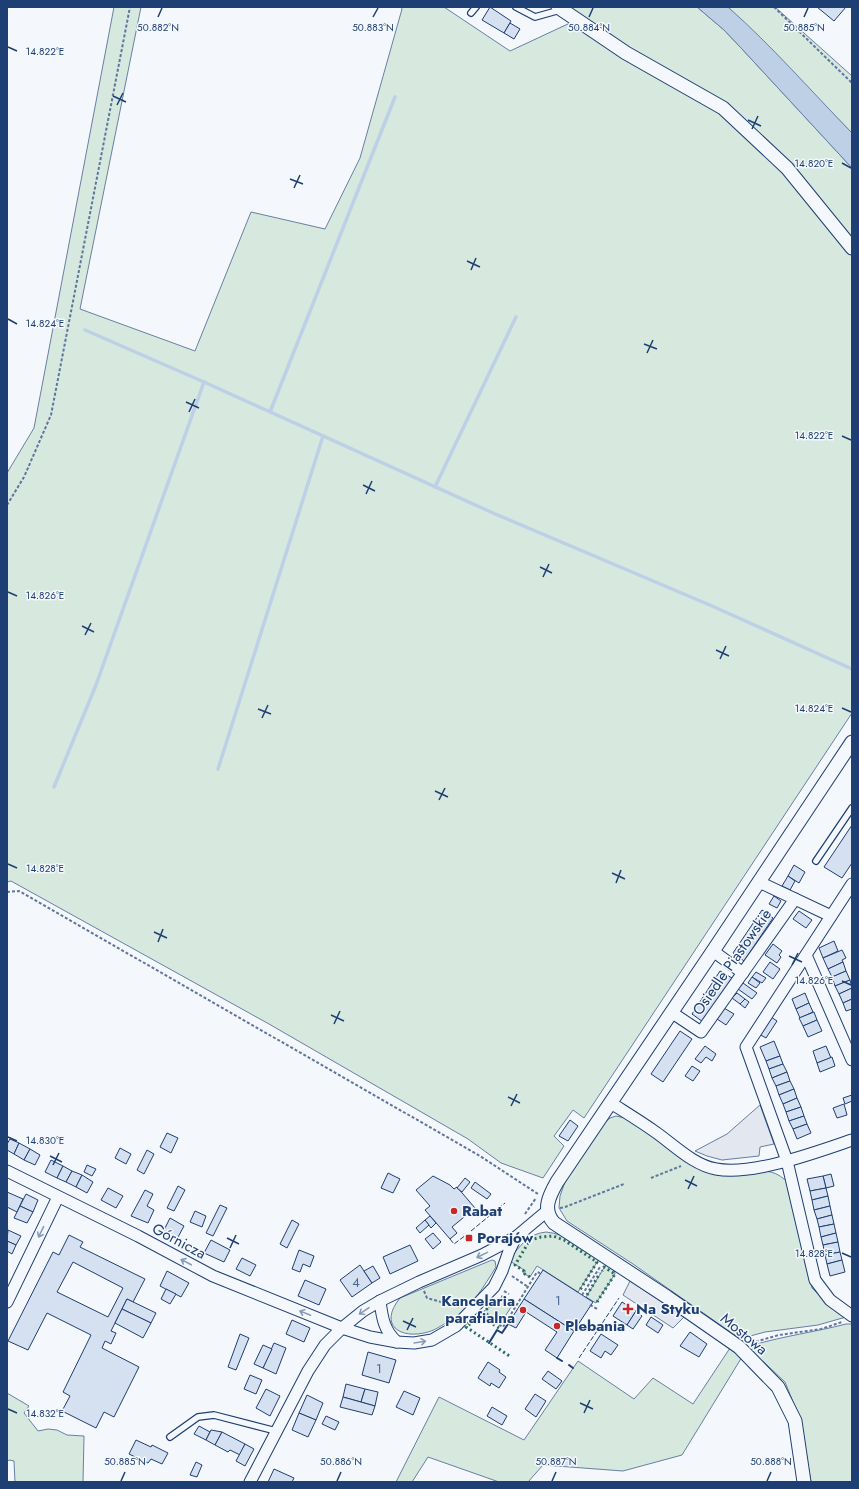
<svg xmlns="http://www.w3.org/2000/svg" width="859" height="1489" viewBox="0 0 859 1489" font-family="Jost,sans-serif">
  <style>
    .green { fill: #d7e8df; stroke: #687fa3 }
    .parking { fill: #e3e8f0; stroke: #687fa3 }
    .water { fill: #bed0e5; stroke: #687fa3 }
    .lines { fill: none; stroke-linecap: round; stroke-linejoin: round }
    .stream { stroke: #bed0e5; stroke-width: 3.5 }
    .building { fill: #d5e0f0; stroke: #1d3f73; fill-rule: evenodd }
    .service-casing { stroke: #1d3f73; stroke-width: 8 }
    .minor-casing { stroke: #1d3f73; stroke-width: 13 }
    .tertiary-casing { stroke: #1d3f73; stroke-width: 15 }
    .path { stroke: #5e769c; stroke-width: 2; stroke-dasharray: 3 2; stroke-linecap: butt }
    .service { stroke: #f4f7fb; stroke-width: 5.5 }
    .minor { stroke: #f4f7fb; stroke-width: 11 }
    .tertiary { stroke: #f4f7fb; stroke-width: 13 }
    .hedge { stroke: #2c6c60; stroke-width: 3; stroke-dasharray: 2 3; stroke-linecap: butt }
    .fence { stroke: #1d3f73; stroke-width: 1; stroke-dasharray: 5 2; stroke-linecap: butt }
    .wall { stroke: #1d3f73; stroke-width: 2 }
    .oneway { stroke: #889bb7 }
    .ticks { fill: none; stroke: #1d3f73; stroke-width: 1.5 }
    .poi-dot { fill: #c62828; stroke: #f4f7fb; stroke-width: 1.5 }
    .labels { text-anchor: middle; stroke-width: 3; stroke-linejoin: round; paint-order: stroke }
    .number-label { font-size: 13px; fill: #4b6792 }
    .street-label { font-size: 15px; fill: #1d3f73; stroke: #f4f7fb }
    .poi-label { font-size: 15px; font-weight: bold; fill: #1d3f73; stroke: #f4f7fb; text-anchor: start }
    .ticks-label { font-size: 10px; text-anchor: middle; fill: #1d3f73; stroke: #f4f7fb; stroke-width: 3; stroke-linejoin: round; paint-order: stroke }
  </style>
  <rect width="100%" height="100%" fill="#f4f7fb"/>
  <g class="green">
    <polygon points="114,7 141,7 80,309 195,351 251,212 325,229 360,158 402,9 401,7 444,7 510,51 570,23 555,7 697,7 724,30 742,49 852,168 852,713 584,1118 573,1110 554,1136 564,1146 543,1178 501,1163 468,1139 269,1024 11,881 7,882 7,473 34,428"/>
    <polygon points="728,7 775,7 852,76 852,133"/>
    <path d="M 616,1116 L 629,1119 C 645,1130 661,1141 677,1153 C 688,1161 700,1171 714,1174 C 741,1182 766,1157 789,1184 L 812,1288 L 824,1300 L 846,1317 L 818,1325 L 765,1332 L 743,1338 L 736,1336 L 633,1264 L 567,1221 L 559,1208 L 560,1196 L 565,1182 L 603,1124 L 610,1118 Z"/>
    <path d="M 546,1232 C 567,1234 582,1247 599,1259 L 578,1292 L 537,1266 L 530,1277 L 523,1273 L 524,1270 L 510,1261 L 509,1259 C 521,1246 527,1234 546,1232 Z"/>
    <path d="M 492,1260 L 495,1261 L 496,1267 C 484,1286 472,1307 453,1319 C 445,1323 436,1330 428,1332 C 400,1340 378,1325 400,1298 Z"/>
    <polygon points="607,1263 614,1269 615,1274 596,1303 586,1297"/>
    <polygon points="502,1297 513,1304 501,1323 483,1312"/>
    <path d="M 846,1324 L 852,1324 L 852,1482 L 811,1482 L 800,1419 L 785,1382 L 753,1352 L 753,1345 C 784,1336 815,1332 846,1324 Z"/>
    <polygon points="730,1348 742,1357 682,1455 623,1471 543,1465 528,1482 499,1482 428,1457 412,1482 396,1482 439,1397 524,1440 578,1361 634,1399 653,1378 693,1404"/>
    <polygon points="7,1393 29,1406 24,1413 38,1431 48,1429 57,1430 67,1435 84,1436 83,1482 15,1482 14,1461 9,1460 7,1462"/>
  </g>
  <g class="parking">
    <polygon points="760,1105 774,1144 760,1147 759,1156 722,1160 707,1156 695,1151 727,1134"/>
    <polygon points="630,1281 684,1317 673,1328 623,1295"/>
  </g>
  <path class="water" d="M 697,7 L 728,7 C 772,46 811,91 852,133 L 852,168 L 742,49 L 724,30 Z"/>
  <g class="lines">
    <g class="stream">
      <polyline points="85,330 204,382 493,513 712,606 852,669"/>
      <polyline points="270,412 395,97"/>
      <polyline points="435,487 516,317"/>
      <polyline points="218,769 323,436"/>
      <polyline points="54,787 96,685 204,382"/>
    </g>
  </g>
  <g class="building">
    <polygon points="490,7 511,21 504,33 482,20"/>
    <polygon points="817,7 846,7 834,21"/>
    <polygon points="510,23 520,29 514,39 504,33"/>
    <polygon points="852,825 852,863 842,878 824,867"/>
    <polygon points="794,865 805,872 799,883 788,876"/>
    <polygon points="788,876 795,881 790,890 782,886"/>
    <polygon points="774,896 781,901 777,908 769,904"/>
    <polygon points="762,910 773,918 744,961 733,953"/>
    <polygon points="799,911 812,920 806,928 793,919"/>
    <polygon points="834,941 838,951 823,958 819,948"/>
    <polygon points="773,944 782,951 779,955 781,957 777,963 765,955"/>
    <polygon points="842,950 846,958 842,960 843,962 828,969 823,958"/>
    <polygon points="770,962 780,969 773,979 763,972"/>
    <polygon points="843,962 846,971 832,977 828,969"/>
    <polygon points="720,971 732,978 703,1022 692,1014"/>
    <polygon points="846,971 850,980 835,986 832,977"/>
    <polygon points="756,972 766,978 762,983 752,977"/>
    <polygon points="752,977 760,983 756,988 748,983"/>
    <polygon points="850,980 852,988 839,994 835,986"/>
    <polygon points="743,983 757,993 752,999 738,989"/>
    <polygon points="852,988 852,999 843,1003 839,994"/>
    <polygon points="737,993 745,999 740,1004 732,998"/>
    <polygon points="805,993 809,1003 796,1009 792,999"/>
    <polygon points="745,999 749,1002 745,1008 740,1004"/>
    <polygon points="852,999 852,1009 846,1011 843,1003"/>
    <polygon points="809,1003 813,1012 800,1018 796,1009"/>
    <polygon points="724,1008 734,1014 726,1025 717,1019"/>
    <polygon points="814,1012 817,1020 803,1026 799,1018"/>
    <polygon points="771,1017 777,1021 766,1038 759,1034"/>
    <polygon points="817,1020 822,1031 808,1037 803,1026"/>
    <polygon points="680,1031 692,1039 663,1082 651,1074"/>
    <polygon points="774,1041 780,1056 766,1061 760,1047"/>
    <polygon points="705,1046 716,1054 712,1061 706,1057 701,1063 695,1059"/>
    <polygon points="826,1046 831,1058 817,1063 813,1051"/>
    <polygon points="780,1056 783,1064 769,1069 766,1061"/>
    <polygon points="832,1057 835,1066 820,1072 817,1063"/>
    <polygon points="783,1064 787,1072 772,1078 769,1069"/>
    <polygon points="692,1066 700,1071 693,1081 685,1076"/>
    <polygon points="787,1072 790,1081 776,1086 772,1078"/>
    <polygon points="790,1081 794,1089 779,1095 776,1086"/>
    <polygon points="794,1089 797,1098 783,1104 779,1095"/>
    <polygon points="852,1095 852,1101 845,1104 843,1098"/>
    <polygon points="797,1098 801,1107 786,1112 783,1104"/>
    <polygon points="844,1104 847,1115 837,1118 833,1108"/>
    <polygon points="801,1107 804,1116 789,1121 786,1112"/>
    <polygon points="804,1116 807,1124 793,1129 789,1121"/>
    <polygon points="570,1120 578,1126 568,1141 559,1136"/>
    <polygon points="807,1124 811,1133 797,1139 793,1129"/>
    <polygon points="167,1133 178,1138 171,1153 160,1147"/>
    <polygon points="10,1139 19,1143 14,1154 7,1150 7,1144"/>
    <polygon points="19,1143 30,1149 24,1160 14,1154"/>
    <polygon points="120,1148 131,1154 126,1164 115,1158"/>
    <polygon points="30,1149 40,1155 35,1165 24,1160"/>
    <polygon points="147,1150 154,1154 144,1174 137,1170"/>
    <polygon points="51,1160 63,1166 57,1178 45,1172"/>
    <polygon points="87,1165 96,1169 92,1176 84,1172"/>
    <polygon points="63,1166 72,1171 66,1182 57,1178"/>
    <polygon points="72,1171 82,1175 76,1187 66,1182"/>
    <polygon points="388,1173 400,1179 393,1193 381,1188"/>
    <polygon points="831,1174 834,1186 826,1188 823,1176"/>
    <polygon points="82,1175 93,1182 87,1193 76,1187"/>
    <polygon points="433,1176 450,1185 454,1189 457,1187 475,1208 452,1227 457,1233 450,1239 425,1210 430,1206 416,1190"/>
    <polygon points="823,1176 826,1188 810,1191 807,1179"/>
    <polygon points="465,1178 470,1182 462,1192 457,1188"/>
    <polygon points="475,1182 491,1194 487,1199 471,1188"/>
    <polygon points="178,1186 185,1190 174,1211 167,1208"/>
    <polygon points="108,1188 123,1196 116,1208 101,1200"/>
    <polygon points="826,1188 828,1196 812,1200 810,1191"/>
    <polygon points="145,1190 153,1194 147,1206 154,1210 148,1223 131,1216"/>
    <polygon points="7,1192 23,1199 17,1212 7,1207"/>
    <polygon points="26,1194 38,1200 33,1212 20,1206"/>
    <polygon points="828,1196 830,1206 814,1210 812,1200"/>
    <polygon points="220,1205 227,1208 213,1236 206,1233"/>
    <polygon points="20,1206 33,1212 27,1223 14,1218"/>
    <polygon points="830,1206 832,1215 817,1219 814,1210"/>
    <polygon points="195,1211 206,1216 202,1227 190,1222"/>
    <polygon points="832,1215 834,1224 819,1227 817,1219"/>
    <polygon points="430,1216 436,1223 431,1228 425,1220"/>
    <polygon points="170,1218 184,1226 177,1239 163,1232"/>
    <polygon points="292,1220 299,1224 287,1248 280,1244"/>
    <polygon points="425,1220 429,1225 420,1233 416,1228"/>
    <polygon points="834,1224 836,1233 821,1237 819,1227"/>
    <polygon points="8,1230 21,1236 16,1245 7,1241"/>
    <polygon points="433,1233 441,1242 433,1249 425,1239"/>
    <polygon points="836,1233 838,1242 823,1245 821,1237"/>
    <path d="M 69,1235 L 83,1242 L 80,1247 L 145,1279 L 133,1302 L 127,1299 L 111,1331 L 116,1333 L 111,1344 L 105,1341 L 102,1348 L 139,1367 L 114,1417 L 104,1412 L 96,1428 L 62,1411 L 70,1396 L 63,1392 L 91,1335 L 47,1313 L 28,1350 L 8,1341 L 53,1252 L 59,1255 ZM 73,1262 L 123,1288 L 108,1317 L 57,1292 Z"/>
    <polygon points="211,1240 230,1250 224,1262 204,1253"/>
    <polygon points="7,1241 16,1245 12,1254 7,1251"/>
    <polygon points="838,1242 840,1252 825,1255 823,1245"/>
    <polygon points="410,1245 418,1261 390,1274 383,1257"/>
    <polygon points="299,1250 314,1256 310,1267 303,1264 300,1272 292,1269"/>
    <polygon points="840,1252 842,1260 827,1264 825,1255"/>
    <polygon points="242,1258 256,1265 250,1276 236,1269"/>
    <polygon points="842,1260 845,1272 830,1276 827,1264"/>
    <polygon points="360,1265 372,1283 352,1297 340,1280"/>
    <polygon points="373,1266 380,1278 372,1283 364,1271"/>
    <polygon points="543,1270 593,1302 574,1331 524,1299"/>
    <polygon points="167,1271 189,1283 181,1297 160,1286"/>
    <polygon points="305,1280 326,1289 319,1305 298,1296"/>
    <polygon points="166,1289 176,1294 170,1304 161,1299"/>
    <polygon points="127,1299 156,1313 151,1323 122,1309"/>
    <polygon points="524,1299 574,1331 557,1358 545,1350 557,1332 526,1312 516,1328 508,1324"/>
    <polygon points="622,1302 636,1311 627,1325 613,1316"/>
    <polygon points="122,1309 151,1323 143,1338 115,1323"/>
    <polygon points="636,1311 642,1316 633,1329 627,1325"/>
    <polygon points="651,1317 663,1325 658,1333 646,1325"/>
    <polygon points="292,1320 310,1328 304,1342 286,1334"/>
    <polygon points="690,1332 707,1344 699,1357 680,1346"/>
    <polygon points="240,1334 249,1338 236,1370 228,1367"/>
    <polygon points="601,1334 618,1345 611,1355 605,1351 601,1358 590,1351"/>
    <polygon points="274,1343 286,1348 276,1374 263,1368"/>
    <polygon points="263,1345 272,1349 263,1368 254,1364"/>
    <polygon points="368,1352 396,1360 389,1383 362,1375"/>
    <polygon points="488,1362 500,1370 499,1372 506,1377 499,1388 491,1383 490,1386 478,1378"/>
    <polygon points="548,1371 562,1381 556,1389 542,1379"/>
    <polygon points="250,1375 262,1380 256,1394 244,1389"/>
    <polygon points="346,1384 365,1389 361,1402 343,1397"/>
    <polygon points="266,1389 280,1396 270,1416 256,1408"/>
    <polygon points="365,1389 378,1392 375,1406 361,1402"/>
    <polygon points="404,1391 420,1398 413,1415 396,1407"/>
    <polygon points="535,1394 546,1401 536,1417 525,1409"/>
    <polygon points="307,1395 323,1403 316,1420 299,1413"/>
    <polygon points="343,1397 375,1406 372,1415 340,1407"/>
    <polygon points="492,1407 507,1416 502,1425 487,1416"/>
    <polygon points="299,1413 316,1420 308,1437 292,1430"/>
    <polygon points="326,1416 339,1422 335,1430 322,1424"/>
    <polygon points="199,1426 210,1432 206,1440 194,1434"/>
    <polygon points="211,1430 222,1432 215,1445 206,1440"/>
    <polygon points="222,1432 245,1444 240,1455 230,1450 228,1452 215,1445"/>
    <polygon points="136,1440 151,1447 152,1445 168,1453 162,1464 151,1459 148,1463 129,1454"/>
    <polygon points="245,1444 254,1449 245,1466 236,1461"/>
    <polygon points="196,1462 202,1465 197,1477 190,1475"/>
    <polygon points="274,1469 294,1478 292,1482 268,1482"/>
  </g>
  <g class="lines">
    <g class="service-casing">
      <g id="service">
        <polyline points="516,7 535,17 560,10"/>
        <polyline points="471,13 476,7"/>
        <polyline points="816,861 852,808"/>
        <polyline points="170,1437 198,1417 214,1415 276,1431"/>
      </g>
    </g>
    <g class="minor-casing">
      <g id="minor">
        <polyline points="759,882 831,916"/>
        <polyline points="852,884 746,1047 787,1161 815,1280 830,1300 852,1316"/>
        <polyline points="713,951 743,973"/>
        <polyline points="806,955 852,1060"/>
        <polyline points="671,1012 701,1032 795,899"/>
        <path d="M 611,1103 C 625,1112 640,1121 654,1131 C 673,1144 693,1165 716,1169 C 752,1176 817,1152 852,1140"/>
        <polyline points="7,1171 138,1236 213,1276 342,1328 370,1337 397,1342 414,1343 432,1340 456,1326 494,1287 502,1271 509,1251 516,1237"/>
        <path d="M 380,1301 C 382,1317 384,1331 397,1342"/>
        <polyline points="7,1302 58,1197"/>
        <polyline points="250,1482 308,1371 325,1345 342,1328 363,1311 380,1301 419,1282 482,1255 516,1237 547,1211"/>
      </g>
    </g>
    <g class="tertiary-casing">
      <g id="tertiary">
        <polyline points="558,7 626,53 723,108 787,168 852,248"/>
        <path d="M 804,1482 L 795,1421 L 778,1387 L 739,1347 L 667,1297 L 554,1223 C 542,1210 549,1196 557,1182 L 713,951 L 852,742"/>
      </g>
    </g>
    <g class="path">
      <polyline points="774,7 852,83"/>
      <polyline points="7,505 24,477 51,415 130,7"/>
      <polyline points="7,892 19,891 480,1156 538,1194"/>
      <polyline points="651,1178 681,1166"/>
      <polyline points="560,1208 565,1207 624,1184"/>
      <polyline points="525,1214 536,1198"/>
      <polyline points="512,1276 528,1287"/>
      <polyline points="424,1291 427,1298 459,1307"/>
      <polyline points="504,1291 509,1294"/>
      <polyline points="582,1295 600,1267"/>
      <polyline points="590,1305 597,1309"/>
      <polyline points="482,1314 503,1327 537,1272 540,1273"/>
      <polyline points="751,1343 779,1335 821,1329 842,1322"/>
    </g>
    <use href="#service" class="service"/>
    <use href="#minor" class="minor"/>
    <use href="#tertiary" class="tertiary"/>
    <g class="hedge">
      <polyline points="530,1277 523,1273 524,1271 515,1265 530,1240 541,1237 553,1236 564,1240 597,1262 580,1290"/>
      <polyline points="587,1295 600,1273"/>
      <polyline points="597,1302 615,1274 604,1267 602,1271"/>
      <polyline points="501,1323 483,1312 502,1297 513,1304"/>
      <polyline points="499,1328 480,1316 466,1327 511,1357"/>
    </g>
    <g class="fence">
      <polyline points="471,1231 505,1203"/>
      <polyline points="450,1239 454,1244 466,1235"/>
      <polyline points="579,1358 619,1298"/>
    </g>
    <g class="wall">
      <polyline points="489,1343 497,1330 502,1333 508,1324"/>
      <polyline points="557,1358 562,1361"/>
      <polyline points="569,1365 573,1368"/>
    </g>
  </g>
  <defs><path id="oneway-shaft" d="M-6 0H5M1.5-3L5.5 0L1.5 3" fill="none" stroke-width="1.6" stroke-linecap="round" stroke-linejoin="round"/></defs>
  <g class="oneway">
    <use href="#oneway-shaft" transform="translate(41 1232) rotate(116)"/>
    <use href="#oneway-shaft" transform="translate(482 1255) rotate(154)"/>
    <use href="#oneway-shaft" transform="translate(186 1262) rotate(-152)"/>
    <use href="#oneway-shaft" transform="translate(364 1311) rotate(146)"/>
    <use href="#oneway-shaft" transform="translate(305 1313) rotate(-158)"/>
    <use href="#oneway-shaft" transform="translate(420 1342) rotate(-9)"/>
  </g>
  <path class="ticks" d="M 158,17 L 162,8M 373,17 L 378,8M 589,17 L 593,8M 804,17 L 808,8M 8,47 L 17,51M 113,96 L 126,102M 117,105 L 123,93M 748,120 L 761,126M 752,129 L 758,116M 842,163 L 851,168M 290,179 L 303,184M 294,188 L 300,175M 467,261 L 480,267M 471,270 L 476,258M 8,319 L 17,324M 644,344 L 657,349M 647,353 L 653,340M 186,402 L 199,408M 189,412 L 195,399M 842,436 L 851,440M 363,485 L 375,491M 366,494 L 372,481M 540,567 L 552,573M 543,577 L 549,564M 8,592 L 17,596M 82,626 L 94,632M 85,635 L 91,623M 716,650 L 729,656M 720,659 L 726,646M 842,708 L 851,712M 258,709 L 271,714M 262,718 L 268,705M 435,791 L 448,797M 439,800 L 445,788M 8,864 L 17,868M 612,873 L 625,879M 616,883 L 621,870M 154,932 L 167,938M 158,942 L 163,929M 789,956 L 802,962M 792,965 L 798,953M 842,981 L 851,985M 331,1015 L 344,1021M 334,1024 L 340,1011M 508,1097 L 520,1103M 511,1106 L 517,1094M 8,1137 L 17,1141M 50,1156 L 62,1162M 53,1165 L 59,1153M 685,1180 L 697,1186M 688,1189 L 694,1176M 227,1238 L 239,1244M 230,1248 L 236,1235M 842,1253 L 851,1257M 403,1321 L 416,1327M 407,1330 L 413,1318M 580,1403 L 593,1409M 8,1409 L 17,1413M 584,1413 L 590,1400M 121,1481 L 125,1472M 337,1481 L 341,1472M 552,1481 L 556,1472M 767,1481 L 771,1472"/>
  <g class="poi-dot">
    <circle cx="454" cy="1211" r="4"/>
    <rect x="465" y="1234" width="8" height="8" rx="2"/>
    <path d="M626 1303h4v4h4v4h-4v4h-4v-4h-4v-4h4z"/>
    <circle cx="523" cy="1310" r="4"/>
    <circle cx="557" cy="1326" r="4"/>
  </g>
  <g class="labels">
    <g class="number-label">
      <text x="356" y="1287">4</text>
      <text x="558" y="1305">1</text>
      <text x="379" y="1373">1</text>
    </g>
    <g class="street-label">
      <text transform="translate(732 962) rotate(-55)" y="5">Osiedle Piastowskie</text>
      <text transform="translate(179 1241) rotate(28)" y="5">Górnicza</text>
      <text transform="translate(744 1334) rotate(40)" y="5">Mostowa</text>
    </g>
    <g class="poi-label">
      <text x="462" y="1216">Rabat</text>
      <text x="477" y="1243">Porajów</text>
      <text x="515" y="1306" text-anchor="end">Kancelaria<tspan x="515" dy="17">parafialna</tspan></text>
      <text x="636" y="1314">Na Styku</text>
      <text x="565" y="1331">Plebania</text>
    </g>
  </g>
  <g class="ticks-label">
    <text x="158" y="31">50.882°N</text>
    <text x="373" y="31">50.883°N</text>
    <text x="589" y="31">50.884°N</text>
    <text x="804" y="31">50.885°N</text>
    <text x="45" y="55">14.822°E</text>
    <text x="814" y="167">14.820°E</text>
    <text x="45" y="327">14.824°E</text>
    <text x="814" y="439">14.822°E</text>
    <text x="45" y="599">14.826°E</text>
    <text x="814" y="712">14.824°E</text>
    <text x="45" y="872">14.828°E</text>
    <text x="814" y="984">14.826°E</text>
    <text x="45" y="1144">14.830°E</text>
    <text x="814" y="1257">14.828°E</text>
    <text x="45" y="1417">14.832°E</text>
    <text x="125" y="1465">50.885°N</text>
    <text x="341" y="1465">50.886°N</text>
    <text x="556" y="1465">50.887°N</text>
    <text x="771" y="1465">50.888°N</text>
  </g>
  <rect width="859" height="1489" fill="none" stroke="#1d3f73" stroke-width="16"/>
</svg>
